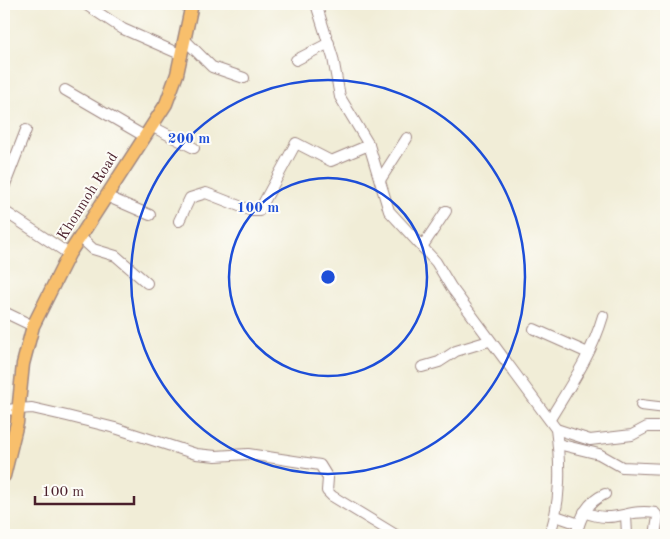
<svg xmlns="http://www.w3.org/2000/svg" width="670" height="539" viewBox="0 0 670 539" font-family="'Old Standard TT',serif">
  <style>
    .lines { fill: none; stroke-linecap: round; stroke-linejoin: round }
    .minor-casing { stroke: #9e8681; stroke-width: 12 }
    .major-casing { stroke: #9e8681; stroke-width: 15 }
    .minor { stroke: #fff; stroke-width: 10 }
    .major { stroke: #f8bf6c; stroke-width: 12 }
    .ring { fill: none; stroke: #1d4ed8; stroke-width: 2.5 }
    .labels { text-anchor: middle; stroke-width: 4; stroke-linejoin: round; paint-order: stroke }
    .street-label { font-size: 15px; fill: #4a1f2b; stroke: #fdfcf7 }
    .centre { fill: #1d4ed8; stroke: #fdfcf7; stroke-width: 2.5 }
    .ring-label { font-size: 15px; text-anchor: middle; font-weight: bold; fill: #1d4ed8; stroke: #fdfcf7; stroke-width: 4; stroke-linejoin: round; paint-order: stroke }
  </style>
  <rect width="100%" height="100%" fill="#fdfcf7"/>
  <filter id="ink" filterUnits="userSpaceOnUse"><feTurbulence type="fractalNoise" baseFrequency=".02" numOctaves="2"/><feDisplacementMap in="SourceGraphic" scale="10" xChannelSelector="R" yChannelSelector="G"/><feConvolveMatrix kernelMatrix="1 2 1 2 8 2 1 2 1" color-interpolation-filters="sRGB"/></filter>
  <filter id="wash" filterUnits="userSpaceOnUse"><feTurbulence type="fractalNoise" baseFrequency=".0096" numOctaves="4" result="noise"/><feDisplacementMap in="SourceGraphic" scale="20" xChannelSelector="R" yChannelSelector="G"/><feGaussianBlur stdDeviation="1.12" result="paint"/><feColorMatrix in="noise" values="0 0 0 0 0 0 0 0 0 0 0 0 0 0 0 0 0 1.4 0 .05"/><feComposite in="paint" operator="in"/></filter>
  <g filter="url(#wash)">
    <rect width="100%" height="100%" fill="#f1edd7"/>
  </g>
  <g filter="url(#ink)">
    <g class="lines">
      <g class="minor-casing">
        <g id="minor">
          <polyline points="85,4 123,29 182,55"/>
          <path d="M 316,4 L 333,58 L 340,97 L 369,145 L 389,211 L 436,262 L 451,287 L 556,429 C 561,467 561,499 550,535"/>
          <polyline points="186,41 212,67 244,78"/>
          <polyline points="296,60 329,43"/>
          <polyline points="65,90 144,136"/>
          <polyline points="151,126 194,148"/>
          <polyline points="380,180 407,138"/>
          <polyline points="4,187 26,130"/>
          <polyline points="106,196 150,215"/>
          <polyline points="4,211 69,254"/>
          <polyline points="179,221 190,198 206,193 252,211 259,211 296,143 331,161 369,145"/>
          <polyline points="80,237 93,249 116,256 147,283"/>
          <polyline points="422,247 446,211"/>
          <polyline points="4,312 33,326"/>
          <polyline points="534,329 588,353"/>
          <polyline points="422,367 439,362 456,351 489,341"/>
          <polyline points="641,405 666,408"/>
          <polyline points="4,410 32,408 67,416 115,428 196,454 216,456 248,454 320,465 328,478 327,491 332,496 396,535"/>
          <path d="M 550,419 C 570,386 592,354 603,316"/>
          <polyline points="556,429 590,440 632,435 647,427 666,427"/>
          <polyline points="558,444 599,454 622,467 666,469"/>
          <path d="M 584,512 C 616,525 626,508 655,513 L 658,517 L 655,535"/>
          <polyline points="626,515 627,535"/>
          <polyline points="556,516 579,524"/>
          <path d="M 576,535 C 581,516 587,502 605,494"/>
        </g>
      </g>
      <g class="major-casing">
        <polyline id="major" points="4,476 17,423 23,364 33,326 69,254 166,104 177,74 192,4"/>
      </g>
      <use href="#minor" class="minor"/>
      <use href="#major" class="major"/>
    </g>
  </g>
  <g class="ring">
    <circle cx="328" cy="277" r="99"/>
    <circle cx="328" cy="277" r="197"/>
  </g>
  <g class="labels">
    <g class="street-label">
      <text transform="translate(87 196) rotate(-58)" y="5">Khonmoh Road</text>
    </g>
  </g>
  <circle cx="328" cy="277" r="8" class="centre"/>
  <g class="ring-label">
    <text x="189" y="143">200 m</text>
    <text x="258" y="212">100 m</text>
  </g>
  <rect width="670" height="539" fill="none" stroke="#fdfcf7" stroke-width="20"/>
  <path d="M35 496v8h99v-8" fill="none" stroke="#4a1f2b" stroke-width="2.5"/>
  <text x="42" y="496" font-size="15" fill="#4a1f2b" stroke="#fdfcf7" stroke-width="4" paint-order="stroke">100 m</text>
</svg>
